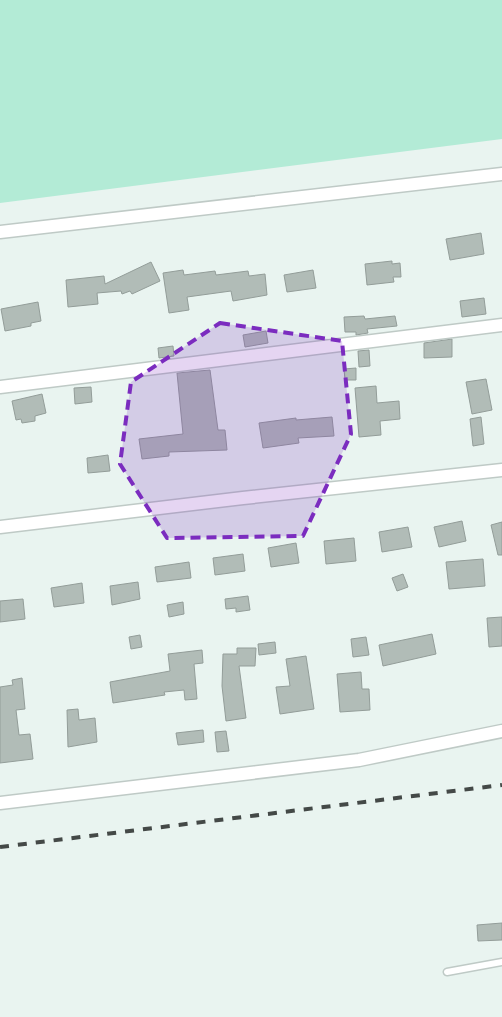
<svg xmlns="http://www.w3.org/2000/svg" width="502" height="1017" viewBox="0 0 502 1017" font-family="'DejaVu Sans',sans-serif">
  <style>
    .green { fill: #b3ebd6 }
    .building { fill: #b1bcb7; stroke: #939d99 }
    .lines { fill: none; stroke-linecap: round; stroke-linejoin: round }
    .lane-casing { stroke: #bfcac6; stroke-width: 9 }
    .street-casing { stroke: #bfcac6; stroke-width: 15 }
    .lane { stroke: #fff; stroke-width: 6 }
    .street { stroke: #fff; stroke-width: 12 }
    .rail { stroke: #444947; stroke-width: 4; stroke-dasharray: 9 9; stroke-linecap: butt }
    .marked { fill: #7b2cbf; fill-opacity: 0.2; stroke: #7b2cbf; stroke-width: 4; stroke-dasharray: 10 6; stroke-linejoin: round }
  </style>
  <rect width="100%" height="100%" fill="#e9f4f0"/>
  <polygon class="green" points="0,0 502,0 502,139 0,203"/>
  <g class="building">
    <polygon points="481,233 484,254 450,260 446,239"/>
    <polygon points="392,261 392,264 400,263 401,277 393,277 394,282 367,285 365,264"/>
    <polygon points="151,262 160,281 132,294 130,291 122,294 121,291 97,293 98,304 68,307 66,280 104,276 105,284"/>
    <polygon points="183,270 184,275 215,271 216,275 248,271 249,276 265,274 267,295 233,301 231,291 187,297 189,310 169,313 163,273"/>
    <polygon points="313,270 316,288 287,292 284,275"/>
    <polygon points="484,298 486,314 462,317 460,301"/>
    <polygon points="38,302 41,321 31,323 31,326 5,331 1,309"/>
    <polygon points="364,316 365,319 395,316 397,326 367,329 368,333 356,335 356,332 345,332 344,317"/>
    <polygon points="266,331 268,343 245,347 243,335"/>
    <polygon points="452,339 452,357 424,358 424,343"/>
    <polygon points="173,346 174,356 159,358 158,348"/>
    <polygon points="369,350 370,366 359,367 358,351"/>
    <polygon points="356,368 356,380 345,380 344,369"/>
    <polygon points="210,370 218,430 225,430 227,450 169,452 169,456 142,459 139,439 183,434 177,373"/>
    <polygon points="486,379 492,410 472,414 466,382"/>
    <polygon points="376,386 377,403 399,401 400,419 380,421 381,435 359,437 355,388"/>
    <polygon points="91,387 92,402 75,404 74,388"/>
    <polygon points="42,394 46,413 35,416 35,421 22,423 21,419 16,420 12,401"/>
    <polygon points="332,417 334,436 298,438 299,443 263,448 259,423 296,418 296,420"/>
    <polygon points="481,417 484,444 473,446 470,419"/>
    <polygon points="108,455 110,471 88,473 87,458"/>
    <polygon points="462,521 466,541 439,547 434,527"/>
    <polygon points="502,522 502,555 498,555 491,525"/>
    <polygon points="408,527 412,547 382,552 379,532"/>
    <polygon points="354,538 356,561 326,564 324,541"/>
    <polygon points="296,543 299,563 271,567 268,548"/>
    <polygon points="243,554 245,571 215,575 213,558"/>
    <polygon points="483,559 485,586 449,589 446,562"/>
    <polygon points="189,562 191,578 157,582 155,567"/>
    <polygon points="403,574 408,587 397,591 392,578"/>
    <polygon points="138,582 140,599 112,605 110,586"/>
    <polygon points="82,583 84,603 54,607 51,588"/>
    <polygon points="248,596 250,610 236,612 236,608 226,609 225,599"/>
    <polygon points="23,599 25,619 0,622 0,601"/>
    <polygon points="183,602 184,614 169,617 167,605"/>
    <polygon points="502,617 502,646 489,647 487,618"/>
    <polygon points="432,634 436,654 383,666 379,645"/>
    <polygon points="140,635 142,647 131,649 129,637"/>
    <polygon points="366,637 369,655 353,657 351,639"/>
    <polygon points="275,642 276,653 259,655 258,644"/>
    <polygon points="237,648 256,648 255,666 239,666 246,718 226,721 222,686 223,654 237,654"/>
    <polygon points="202,650 203,663 194,664 197,699 185,700 184,690 164,692 165,695 113,703 110,682 170,671 168,654"/>
    <polygon points="306,656 314,709 280,714 276,687 290,686 286,659"/>
    <polygon points="361,672 362,689 369,689 370,710 340,712 337,674"/>
    <polygon points="22,678 25,709 16,710 19,735 30,734 33,759 0,763 0,687 13,685 12,680"/>
    <polygon points="78,709 79,720 95,718 97,742 68,747 67,710"/>
    <polygon points="203,730 204,742 178,745 176,733"/>
    <polygon points="226,731 229,751 217,752 215,732"/>
    <polygon points="502,923 502,940 478,941 477,925"/>
  </g>
  <g class="lines">
    <g class="lane-casing">
      <polyline id="lane" points="447,972 502,962"/>
    </g>
    <g class="street-casing">
      <g id="street">
        <polyline points="0,232 502,174"/>
        <polyline points="0,387 502,325"/>
        <polyline points="0,527 243,498 502,470"/>
        <polyline points="0,803 359,760 502,731"/>
      </g>
    </g>
    <use href="#lane" class="lane"/>
    <use href="#street" class="street"/>
    <polyline class="rail" points="0,847 502,785"/>
  </g>
  <path class="marked" d="M 220,323 L 342,341 L 351,434 L 303,536 L 167,538 L 120,464 L 131,382 Z"/>
</svg>
